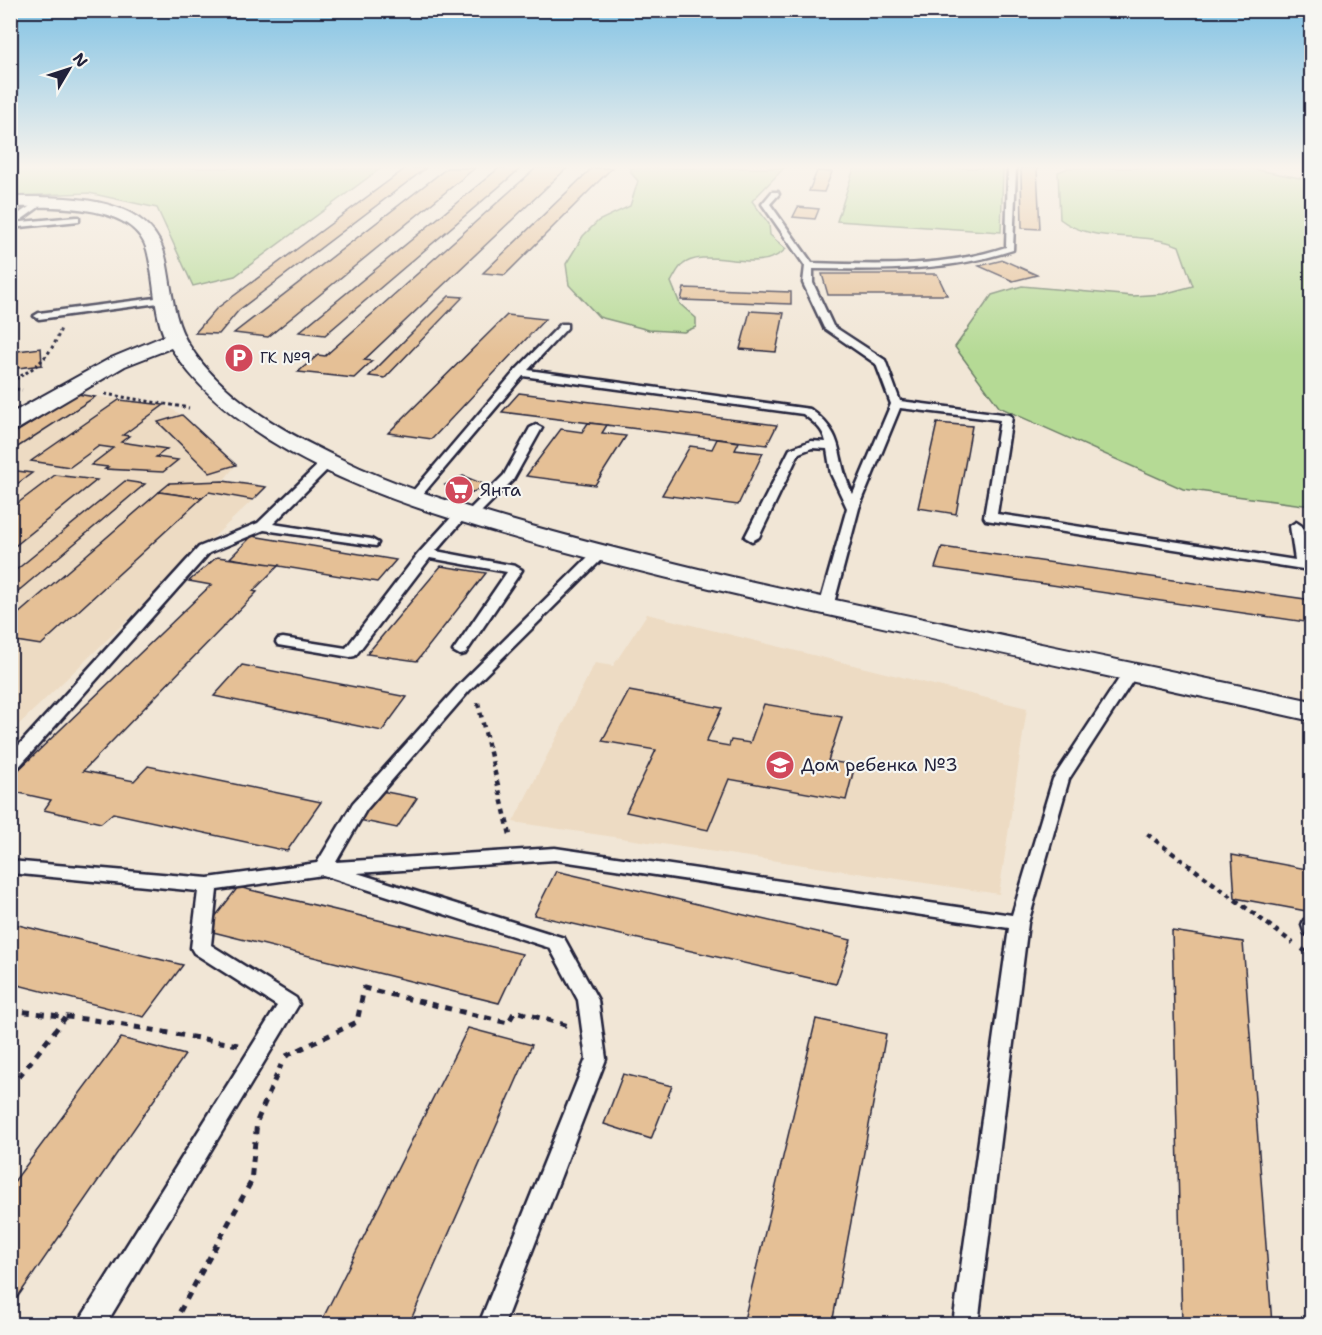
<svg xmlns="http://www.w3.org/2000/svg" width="1322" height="1335" viewBox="0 0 1322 1335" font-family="'Shantell Sans',sans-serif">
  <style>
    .built { fill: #eddbc3 }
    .green { fill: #b5da95; stroke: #6c7e68; stroke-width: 1.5 }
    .building { fill: #e5c096; stroke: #22223b; stroke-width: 1.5 }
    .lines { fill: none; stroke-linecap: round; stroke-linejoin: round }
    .service-casing { stroke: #22223b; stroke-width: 5 }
    .minor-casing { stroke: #22223b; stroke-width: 4 }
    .path-far2 { stroke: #22223b; stroke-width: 3; stroke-dasharray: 3 3; stroke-linecap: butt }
    .path-far1 { stroke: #22223b; stroke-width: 4.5; stroke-dasharray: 5 5; stroke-linecap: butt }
    .path { stroke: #22223b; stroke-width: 5; stroke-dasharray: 7 7; stroke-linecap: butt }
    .service { fill: #f6f6f2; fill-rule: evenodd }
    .minor { fill: #f6f6f2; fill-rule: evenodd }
    .labels { text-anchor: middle; stroke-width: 4.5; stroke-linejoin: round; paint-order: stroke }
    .far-poi-label { font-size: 15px; fill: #22223b; stroke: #f6f6f2; text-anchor: start }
    .poi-label { font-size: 18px; fill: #22223b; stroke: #f6f6f2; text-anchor: start }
  </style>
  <rect width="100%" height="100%" fill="#f1e6d6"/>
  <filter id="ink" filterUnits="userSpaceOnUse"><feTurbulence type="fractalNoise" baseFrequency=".0167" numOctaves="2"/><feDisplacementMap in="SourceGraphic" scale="12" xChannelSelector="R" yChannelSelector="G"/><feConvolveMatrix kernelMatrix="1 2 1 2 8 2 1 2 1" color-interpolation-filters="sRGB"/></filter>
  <g filter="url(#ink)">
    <g class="built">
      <polygon points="77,394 164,405 182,415 236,465 223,481 266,487 11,732 11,436"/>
      <polygon points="647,614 1027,708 999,894 513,822 595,663 613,666"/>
    </g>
    <g class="green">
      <polygon points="11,168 381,168 235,276 193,286 157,208 89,193 11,196"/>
      <path d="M 631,168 L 784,168 L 752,201 L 769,224 L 770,235 L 786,249 C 758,277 705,244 681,266 C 677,270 674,277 671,282 L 680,304 L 696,318 L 696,327 L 684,332 L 649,330 L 599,317 L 569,285 L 566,264 L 583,236 L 598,221 L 630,206 L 638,181 L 631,173 Z"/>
      <polygon points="854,168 1003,168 1001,232 837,221"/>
      <path d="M 1068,168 L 1247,168 L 1311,180 L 1311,506 L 1183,489 L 999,407 L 955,347 L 992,295 L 1022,286 L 1133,296 L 1163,294 L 1193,286 L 1179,246 C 1141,230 1093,245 1060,219 L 1058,172 Z"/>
    </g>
    <g class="building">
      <polygon points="406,168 426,168 239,310 219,334 195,333 216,309"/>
      <polygon points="447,168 475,168 268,337 234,333"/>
      <polygon points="499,168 521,168 325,335 299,332"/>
      <polygon points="536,168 567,168 364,360 372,361 354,378 298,372 318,355 325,356"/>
      <polygon points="592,168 612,168 505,275 483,273"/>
      <polygon points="1021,168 1037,168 1040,229 1022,228"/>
      <polygon points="817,171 832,172 824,192 809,191"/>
      <polygon points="798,207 819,209 815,219 793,217"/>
      <polygon points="1003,260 1037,275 1013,281 979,266"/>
      <polygon points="822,274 937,274 947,295 828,295"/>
      <polygon points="684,288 791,292 791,304 681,300"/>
      <polygon points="449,296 463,297 385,378 369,376"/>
      <polygon points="750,311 784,313 776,352 740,349"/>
      <polygon points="507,315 545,319 432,439 388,433"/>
      <polygon points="41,348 42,365 10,369 10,352"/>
      <polygon points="519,393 777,425 767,445 502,412"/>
      <polygon points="77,394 95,397 10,452 10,436"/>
      <polygon points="119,400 164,405 123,435 129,436 121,442 167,449 156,457 178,460 163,472 105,469 108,467 91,465 113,448 99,446 70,467 31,461"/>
      <polygon points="182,415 236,465 210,473 158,422"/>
      <polygon points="588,423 607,425 602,433 626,436 595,485 526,476 561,429 582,432"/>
      <polygon points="937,423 972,426 956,514 918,508"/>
      <polygon points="717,439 739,442 735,450 763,453 738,505 662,495 690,446 712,449"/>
      <polygon points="10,470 32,473 10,489"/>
      <polygon points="55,475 97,480 10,550 10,509"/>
      <polygon points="463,476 486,485 468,495 445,485"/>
      <polygon points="125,481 145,484 10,598 10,575"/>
      <polygon points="223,481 266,487 253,500 209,492 202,498 159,492 170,483"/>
      <polygon points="159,492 202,498 41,645 10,640 10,621"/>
      <polygon points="252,536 396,560 377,582 230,558"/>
      <polygon points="942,547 1312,600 1312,623 935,568"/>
      <polygon points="217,557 279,565 253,591 257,592 83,771 134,781 148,766 321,802 287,851 113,813 101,823 44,810 51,800 10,791 10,778 211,585 189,581"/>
      <polygon points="441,566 486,573 417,661 367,654"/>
      <polygon points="242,665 407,697 382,731 214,696"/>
      <polygon points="629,691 722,708 706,742 729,746 731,740 750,743 764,704 842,717 828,761 855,765 846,800 729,779 708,830 626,812 656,750 602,741"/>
      <polygon points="381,791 417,798 397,828 359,820"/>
      <polygon points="1232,855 1312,870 1312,912 1235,898"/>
      <polygon points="556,871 851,940 836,984 534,915"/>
      <polygon points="238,887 522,954 499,1003 205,930"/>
      <polygon points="10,923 183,965 144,1017 10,983"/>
      <polygon points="1172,931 1243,942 1272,1324 1182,1324"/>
      <polygon points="816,1019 886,1034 832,1324 743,1324"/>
      <polygon points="468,1028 532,1045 409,1324 320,1324"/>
      <polygon points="121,1038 185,1055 10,1308 10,1187"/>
      <polygon points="623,1074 672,1086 651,1139 604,1124"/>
    </g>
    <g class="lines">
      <g class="service-casing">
        <g id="service">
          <path d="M 1008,168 L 1016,168 L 1013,250 C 948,272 881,270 813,269 L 813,283 L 833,326 L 885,360 L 900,401 L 1010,415 L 1012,417 L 997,514 L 1295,560 L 1290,526 L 1296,522 L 1302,526 L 1310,565 L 1308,568 L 1303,569 L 986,520 L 984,517 L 1000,420 L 900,408 L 859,508 L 833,607 L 826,611 L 819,607 L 847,508 L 831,474 L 827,449 L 812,448 L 799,453 L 759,537 L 752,541 L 745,537 L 790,449 L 811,441 L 826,442 C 823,428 813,422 803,414 L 523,376 L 417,501 L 413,502 L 407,498 L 516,370 L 561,324 L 567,324 L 567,328 L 528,370 L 810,409 C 849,438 833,455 853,494 L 891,404 L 876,364 L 824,328 L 803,283 L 805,266 L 762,204 L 772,192 L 778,192 L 779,194 L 770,204 L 812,263 C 877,265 943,268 1006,247 Z"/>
          <polygon points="32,205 39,207 21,220 15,220 15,216"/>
          <polygon points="76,217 79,217 79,221 10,228 10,223"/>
          <polygon points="163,297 166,298 166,302 39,319 34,316 39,313"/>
          <polygon points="536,425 542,428 513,480 474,519 465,518 436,551 515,566 522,570 465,654 460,655 453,651 507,572 430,558 355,656 350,657 278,645 276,642 278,639 283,638 346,648 418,554 458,510 467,512 504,475 530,428"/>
          <polygon points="328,458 334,462 332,465 273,524 371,539 378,543 376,546 264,530 209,553 16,770 10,771 10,755 199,547 258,523 324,459"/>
          <polygon points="599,550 604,551 606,554 604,557 469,691 366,810 336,862 555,848 1012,915 1053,779 1126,668 1136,668 1139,671 1069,779 1028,923 978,1324 953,1324 1009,928 555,860 357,873 564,938 598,1000 606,1059 504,1324 479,1324 586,1059 578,1000 550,948 323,875 217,890 211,945 296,998 299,1004 106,1324 80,1324 83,1315 277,1006 194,953 191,948 198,891 10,873 10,861 208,878 317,863 353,803 459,685 594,551"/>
          <polygon points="1311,918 1312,918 1312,936 1305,934 1302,925 1304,920"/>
        </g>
      </g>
      <g class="minor-casing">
        <path id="minor" d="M 10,197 C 64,197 153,193 166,260 C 172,289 173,320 189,345 C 222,398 286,433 341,459 C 394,485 450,502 507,519 C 587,542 668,562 749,581 C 936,623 1124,661 1312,701 L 1312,721 C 1158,686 1004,655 851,620 C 753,599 656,576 559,550 C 430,514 247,466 171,348 L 125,366 L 18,429 L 10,431 L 10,414 L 111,358 L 164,336 C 153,309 155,279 147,250 C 133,202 50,207 10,207 Z"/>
      </g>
      <g class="path-far2">
        <path d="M 10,382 C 35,369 52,356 61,328"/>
        <polyline points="10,388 22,390"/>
        <polyline points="105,394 189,408"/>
      </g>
      <g class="path-far1">
        <polyline points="478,703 511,839"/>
        <polyline points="1147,834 1293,943"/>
        <polyline points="1302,949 1312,956"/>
      </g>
      <g class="path">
        <polyline points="10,1010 101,1021 238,1045"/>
        <polyline points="286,1056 357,1022 364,988 508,1023 515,1011 569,1026"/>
        <polyline points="10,1088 65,1018"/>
        <polyline points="173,1324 251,1182 257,1121 281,1065"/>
      </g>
      <use href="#service" class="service"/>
      <use href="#minor" class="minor"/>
    </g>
  </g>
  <linearGradient id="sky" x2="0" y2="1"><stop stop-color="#81c2e4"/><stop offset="0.47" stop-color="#f9f4ed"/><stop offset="1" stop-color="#f9f4ed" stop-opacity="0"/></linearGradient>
  <rect width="1322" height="355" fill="url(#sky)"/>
  <defs>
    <g id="parking-disc" transform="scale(1.5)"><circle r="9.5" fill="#d1495b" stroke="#f6f6f2"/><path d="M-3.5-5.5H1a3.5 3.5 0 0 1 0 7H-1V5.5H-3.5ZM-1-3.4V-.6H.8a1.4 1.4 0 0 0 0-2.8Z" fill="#fff"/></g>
    <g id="supermarket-disc" transform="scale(1.5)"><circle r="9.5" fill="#d1495b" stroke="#f6f6f2"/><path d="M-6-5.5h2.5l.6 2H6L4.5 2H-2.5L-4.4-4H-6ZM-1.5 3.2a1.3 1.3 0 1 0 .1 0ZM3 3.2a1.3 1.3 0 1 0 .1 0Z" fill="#fff"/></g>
    <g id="school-disc" transform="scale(1.5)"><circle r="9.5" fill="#d1495b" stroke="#f6f6f2"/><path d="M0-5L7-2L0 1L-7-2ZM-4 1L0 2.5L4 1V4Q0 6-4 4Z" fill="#fff"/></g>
  </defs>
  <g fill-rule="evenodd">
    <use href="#parking-disc" x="239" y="358"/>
    <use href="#supermarket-disc" x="459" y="490"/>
    <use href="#school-disc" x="780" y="765"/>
  </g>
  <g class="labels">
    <g class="far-poi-label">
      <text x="260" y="363">ГК №9</text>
    </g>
    <g class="poi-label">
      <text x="480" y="496">Янта</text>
      <text x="801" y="771">Дом ребенка №3</text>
    </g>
  </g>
  <rect width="1322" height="1335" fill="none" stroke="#f6f6f2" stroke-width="36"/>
  <rect x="18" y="18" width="1286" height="1299" fill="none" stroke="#22223b" stroke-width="2" filter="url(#ink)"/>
  <g transform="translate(69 69) rotate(51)" stroke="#f6f6f2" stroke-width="4.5" paint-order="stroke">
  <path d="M0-4.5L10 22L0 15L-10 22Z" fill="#22223b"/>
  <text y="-9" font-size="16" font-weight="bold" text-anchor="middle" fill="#22223b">N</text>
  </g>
</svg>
